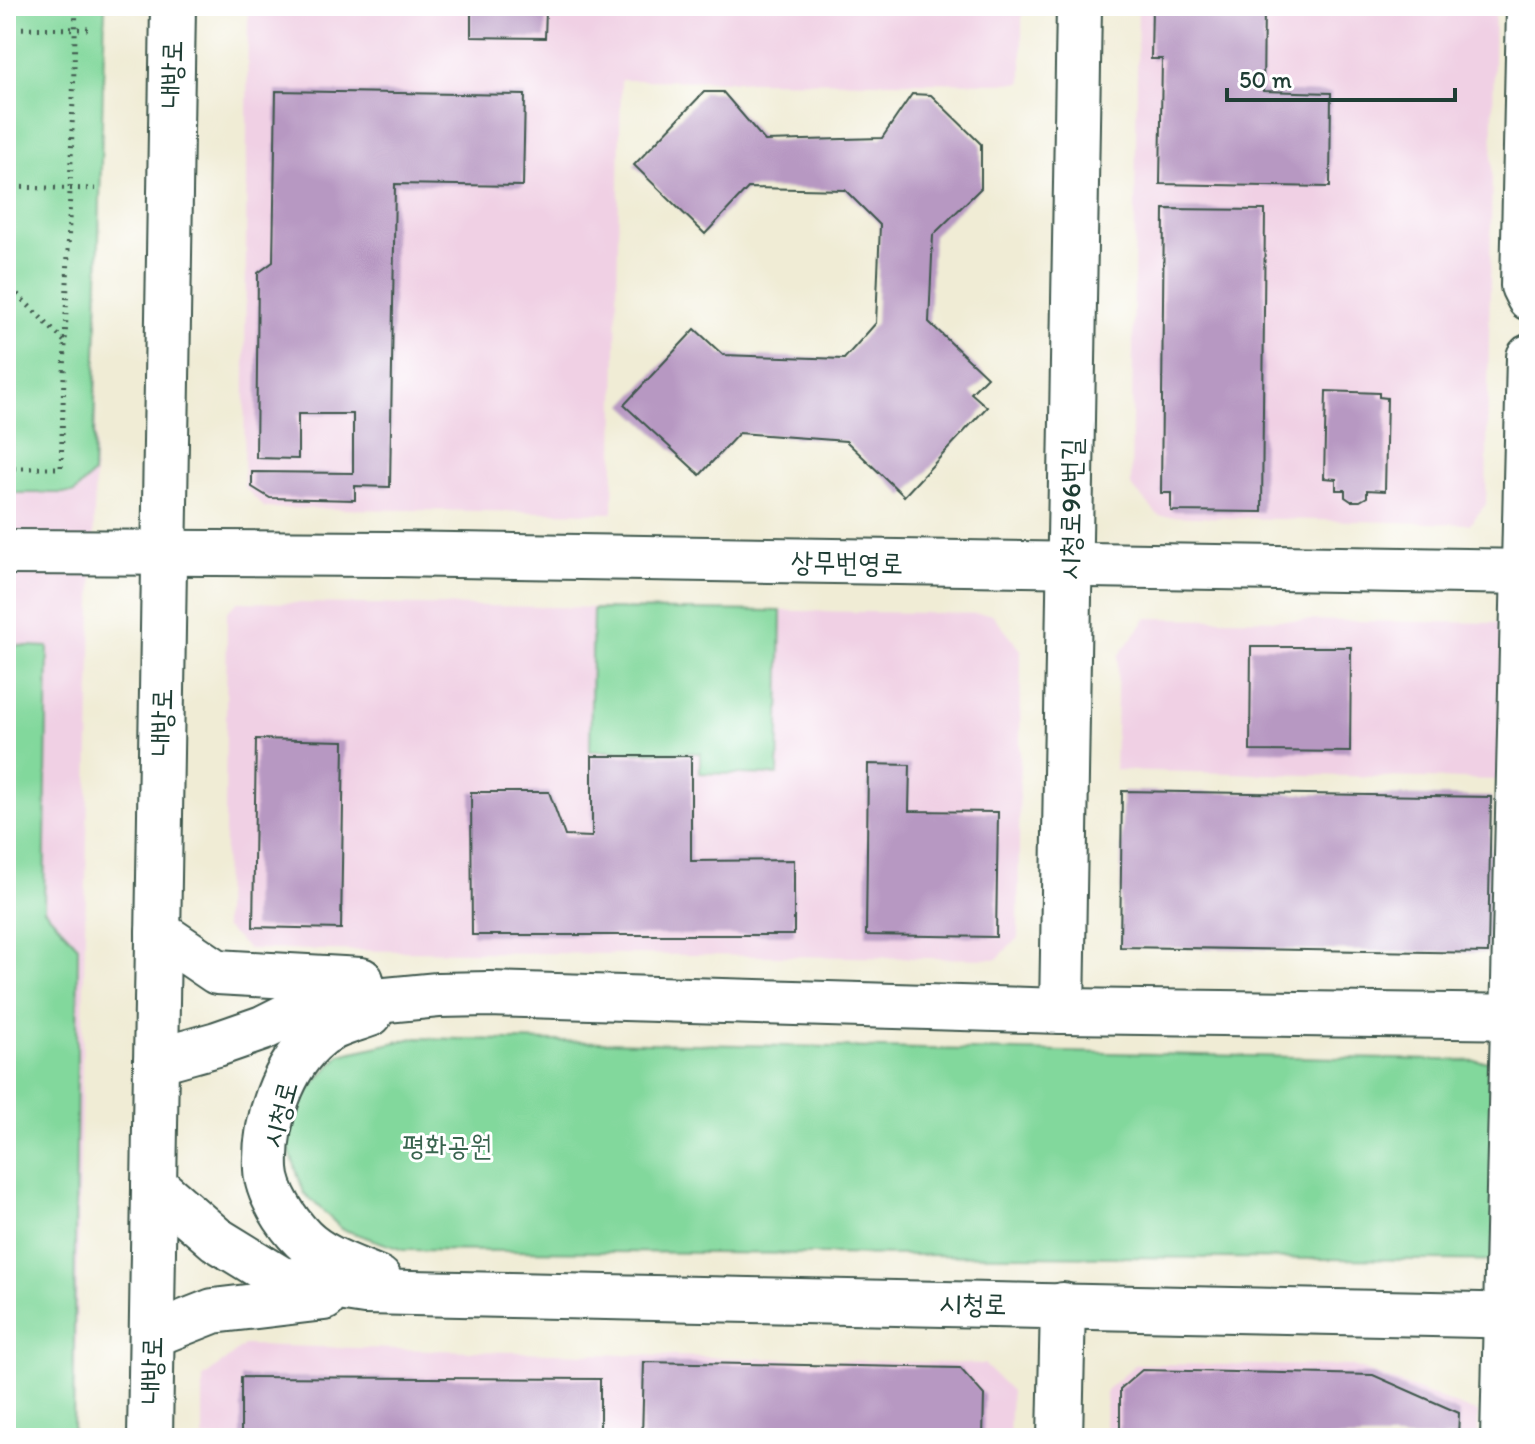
<svg xmlns="http://www.w3.org/2000/svg" width="1535" height="1444" viewBox="0 0 1535 1444" font-family="Itim,'Poor Story',sans-serif">
  <style>
    .built { fill: #f0d0e4 }
    .green { fill: #82d89c; stroke: #508a68; stroke-width: 2 }
    .building { fill: #b798c2 }
    .lines { fill: none; stroke-linecap: round; stroke-linejoin: round }
    .minor-casing { stroke: #3e574c; stroke-width: 48 }
    .path { stroke: #3e574c; stroke-width: 5; stroke-dasharray: 2 6; stroke-linecap: butt }
    .minor { stroke: #fff; stroke-width: 44 }
    .labels { text-anchor: middle; stroke-width: 6; stroke-linejoin: round; paint-order: stroke }
    .street-label { font-size: 28px; fill: #1f3d34; stroke: #fff }
    .park-label { font-size: 28px; fill: #38644e; stroke: #fff }
  </style>
  <rect width="100%" height="100%" fill="#fff"/>
  <filter id="ink" filterUnits="userSpaceOnUse"><feTurbulence type="fractalNoise" baseFrequency=".0125" numOctaves="2"/><feDisplacementMap in="SourceGraphic" scale="16" xChannelSelector="R" yChannelSelector="G"/><feConvolveMatrix kernelMatrix="1 2 1 2 8 2 1 2 1" color-interpolation-filters="sRGB"/></filter>
  <filter id="wash" filterUnits="userSpaceOnUse"><feTurbulence type="fractalNoise" baseFrequency=".006" numOctaves="4" result="noise"/><feDisplacementMap in="SourceGraphic" scale="32" xChannelSelector="R" yChannelSelector="G"/><feGaussianBlur stdDeviation="1.8" result="paint"/><feColorMatrix in="noise" values="0 0 0 0 0 0 0 0 0 0 0 0 0 0 0 0 0 1.4 0 .05"/><feComposite in="paint" operator="in"/></filter>
  <g filter="url(#wash)">
    <rect width="100%" height="100%" fill="#f0ecd5"/>
    <g class="built">
      <polygon points="6,6 105,6 74,1438 6,1438"/>
      <polygon points="248,6 1022,6 1022,83 621,80 613,513 265,508 244,487"/>
      <polygon points="1138,6 1495,6 1486,504 1470,524 1159,516 1131,486"/>
      <polygon points="238,602 992,614 1021,650 1018,938 997,959 248,949 224,927 227,612"/>
      <polygon points="1147,618 1502,623 1499,780 1115,770 1118,656"/>
      <polygon points="244,1345 984,1364 1011,1391 1009,1438 203,1438 203,1378"/>
      <polygon points="1136,1364 1353,1366 1478,1413 1478,1438 1105,1438 1106,1390"/>
    </g>
    <g class="green">
      <polygon points="6,6 105,6 93,474 74,493 6,493"/>
      <polygon points="593,609 781,611 778,775 700,773 700,753 590,751"/>
      <polygon points="6,645 48,647 44,909 78,946 73,1438 6,1438"/>
      <polygon points="414,1038 1529,1062 1529,1261 403,1250 342,1229 304,1193 287,1143 305,1094 340,1055"/>
    </g>
    <g id="blocks">
      <g class="building">
        <polygon points="471,6 623,6 623,12 546,11 545,38 471,37"/>
        <polygon points="1152,6 1264,6 1263,91 1331,93 1330,187 1160,184 1162,59 1151,59"/>
        <polygon points="276,91 525,95 523,186 395,184 390,487 355,486 355,500 270,498 252,487 252,472 353,473 353,414 298,414 298,459 256,458 258,273 273,262"/>
        <polygon points="704,92 723,92 765,141 882,138 912,94 931,95 981,144 981,188 933,235 929,322 987,377 971,393 987,407 904,496 846,441 739,433 700,475 624,405 695,329 723,355 844,359 876,323 880,225 845,190 748,188 705,234 634,165"/>
        <polygon points="1164,209 1265,210 1262,512 1171,511 1171,493 1161,493"/>
        <polygon points="1326,391 1379,393 1379,397 1387,398 1385,491 1367,490 1367,497 1360,501 1351,501 1345,497 1345,490 1336,490 1336,479 1324,478"/>
        <polygon points="1251,647 1351,647 1350,752 1250,751"/>
        <polygon points="256,739 344,741 341,929 253,927"/>
        <polygon points="592,756 691,756 691,861 794,860 794,935 472,935 471,792 549,792 565,836 592,837"/>
        <polygon points="868,764 910,765 909,811 998,812 996,937 866,935"/>
        <polygon points="1122,791 1491,797 1488,953 1120,947"/>
        <polygon points="644,1362 960,1368 984,1395 983,1438 642,1438"/>
        <polygon points="1142,1370 1373,1375 1459,1413 1458,1438 1120,1438 1120,1389"/>
        <polygon points="241,1377 600,1379 600,1437 241,1438"/>
      </g>
    </g>
  </g>
  <g filter="url(#ink)">
    <use href="#blocks" fill-opacity="0" stroke="#3e574c" stroke-width="2"/>
    <g class="lines">
      <g class="minor-casing">
        <g id="minor">
          <polyline points="1529,8 1523,286 1529,298"/>
          <polyline points="6,552 390,554 1529,572"/>
          <polyline points="158,932 217,972 361,980"/>
          <polyline points="1062,1011 1079,6"/>
          <path d="M 370,1014 C 355,1020 332,1025 319,1036 C 282,1065 264,1123 266,1169 C 267,1193 287,1223 303,1239 C 323,1259 354,1268 379,1279"/>
          <polyline points="156,1061 217,1044 263,1028 303,1008 438,995 489,994 1062,1011 1529,1017"/>
          <polyline points="154,1185 216,1239 281,1279 365,1292 1529,1316"/>
          <polyline points="152,1335 213,1311 324,1298"/>
          <polyline points="150,1438 173,6"/>
          <polyline points="1060,1438 1063,1305"/>
          <polyline points="1503,1438 1529,357"/>
        </g>
      </g>
      <g class="path">
        <polyline points="6,28 90,29"/>
        <polyline points="6,187 95,189"/>
        <polyline points="6,283 65,342"/>
        <polyline points="6,468 61,468 76,6"/>
      </g>
      <use href="#minor" class="minor"/>
    </g>
  </g>
  <g class="labels">
    <g class="street-label">
      <text transform="translate(171 74) rotate(-89)" y="10">내방로</text>
      <text transform="translate(1070 509) rotate(-89)" y="10">시청로96번길</text>
      <text transform="translate(847 562) rotate(1)" y="10">상무번영로</text>
      <text transform="translate(161 722) rotate(-89)" y="10">내방로</text>
      <text transform="translate(279 1114) rotate(-75)" y="10">시청로</text>
      <text transform="translate(973 1303) rotate(1)" y="10">시청로</text>
      <text transform="translate(151 1370) rotate(-89)" y="10">내방로</text>
    </g>
    <g class="park-label">
      <text x="447" y="1155">평화공원</text>
    </g>
  </g>
  <rect width="1535" height="1444" fill="none" stroke="#fff" stroke-width="32"/>
  <path d="M1227 88v12h228v-12" fill="none" stroke="#1f3d34" stroke-width="4"/>
  <text x="1239" y="88" font-size="24" fill="#1f3d34" stroke="#ffffff" stroke-width="6" paint-order="stroke">50 m</text>
</svg>
